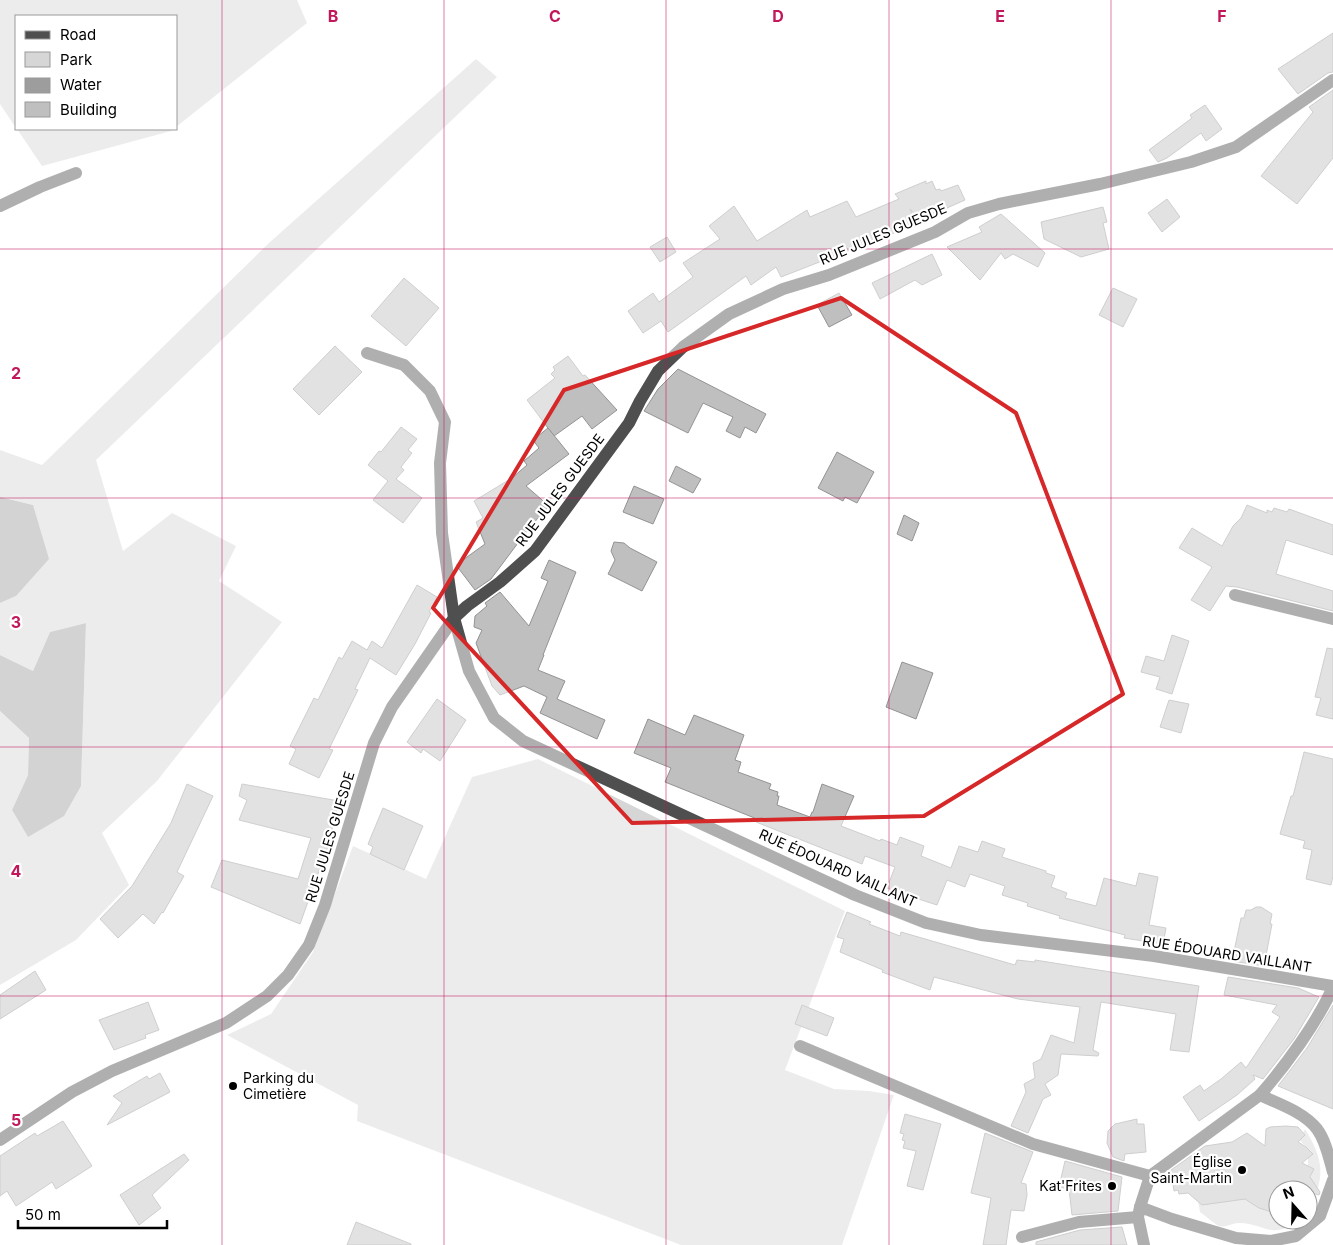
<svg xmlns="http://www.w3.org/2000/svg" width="1333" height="1245" viewBox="0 0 1333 1245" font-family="Inter,sans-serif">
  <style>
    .green { fill: #d6d6d6 }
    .water { fill: #9d9d9d }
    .building { fill: #bfbfbf; stroke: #939393 }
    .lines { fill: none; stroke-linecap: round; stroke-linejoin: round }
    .minor { stroke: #4f4f4f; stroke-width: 12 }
    .marked { fill: none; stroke: #d62828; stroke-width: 4; stroke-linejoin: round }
    .grid { fill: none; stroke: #c2185b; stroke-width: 1; stroke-opacity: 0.55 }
    .poi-dot { fill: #000; stroke: #fff; stroke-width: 2 }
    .labels { text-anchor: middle; stroke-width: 4.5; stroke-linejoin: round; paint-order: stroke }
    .street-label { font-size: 14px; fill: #000; stroke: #fff }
    .poi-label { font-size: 14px; fill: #000; stroke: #fff; text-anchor: end }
    .grid-label { font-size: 16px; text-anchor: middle; font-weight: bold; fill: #c2185b; stroke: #fff; stroke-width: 4.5; stroke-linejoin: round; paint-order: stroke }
  </style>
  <rect width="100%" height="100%" fill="#fff"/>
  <g class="green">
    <polygon points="0,0 297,0 307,23 176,127 176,16 16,16 16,128 0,104"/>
    <polygon points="476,59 497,77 96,460 123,551 172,513 236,546 219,581 282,622 157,781 102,833 129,885 76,940 0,985 0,711 29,738 28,775 12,810 28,837 81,786 86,623 50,632 33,671 0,655 0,603 16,596 33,505 0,497 0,450 42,465 270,242"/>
    <polygon points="17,129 174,129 171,131 42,166"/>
    <polygon points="538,759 845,911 785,1070 834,1089 869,1091 894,1095 842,1245 681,1245 357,1121 358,1105 227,1035 271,1014 313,952 353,846 426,879 472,777"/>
    <path d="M 1305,1129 C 1324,1160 1326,1178 1308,1210 C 1308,1195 1308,1182 1314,1169 L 1308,1166 L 1308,1157 L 1313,1154 C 1309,1148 1303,1145 1300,1140 L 1305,1135 L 1303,1133 Z"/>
    <path d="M 1240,1196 L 1277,1205 L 1276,1213 L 1278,1214 L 1278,1220 L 1298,1220 C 1272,1241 1264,1223 1239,1223 C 1232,1223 1226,1228 1219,1226 C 1213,1223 1206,1216 1200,1212 L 1198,1201 Z"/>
  </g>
  <g class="water">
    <polygon points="0,497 33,505 49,559 16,596 0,603"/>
    <polygon points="86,623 81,786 64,816 28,837 12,810 28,775 29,738 0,711 0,655 33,671 50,632"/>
  </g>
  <g class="building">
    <polygon points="1333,33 1333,72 1328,73 1298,94 1278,69"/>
    <polygon points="1333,90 1333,158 1297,204 1261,176 1313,112 1309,107"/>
    <polygon points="1205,105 1222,129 1206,141 1201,133 1167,158 1158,162 1149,150 1192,118 1190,115"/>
    <polygon points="926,181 926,184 932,181 936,190 940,189 941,191 958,185 965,200 920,220 910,209 917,224 781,277 776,267 751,285 746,276 668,332 661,321 643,333 628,311 653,293 659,302 693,277 683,263 720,239 709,226 734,206 757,241 807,210 810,217 847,201 856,217 899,199 895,194"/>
    <polygon points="1167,199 1180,217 1162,232 1148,213"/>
    <polygon points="1103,207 1107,222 1103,223 1109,249 1081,257 1044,239 1041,222"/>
    <polygon points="1001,214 1045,253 1038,267 1013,254 1005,259 1001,253 980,280 947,247 982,232 979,227"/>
    <polygon points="667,237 676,252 660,262 650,247"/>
    <polygon points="932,254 942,275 922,285 915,280 880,299 872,283"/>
    <polygon points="404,278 439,308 406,346 371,316"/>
    <polygon points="1113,288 1137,299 1123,327 1099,315"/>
    <polygon points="839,293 852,315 829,327 817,305"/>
    <polygon points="335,346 362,372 319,415 293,389"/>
    <polygon points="568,356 583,376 585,375 617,410 592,429 582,416 554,436 527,400 555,378 551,374 555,370 553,367"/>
    <polygon points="678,369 766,414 756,433 745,427 740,438 726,431 733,417 703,403 688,433 644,411 658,389"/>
    <polygon points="401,427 417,439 408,450 412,453 401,467 404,470 396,479 422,498 403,523 373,500 388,481 368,465 379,451 381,452"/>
    <polygon points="548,428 569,454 526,486 549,506 530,527 491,579 475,590 456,565 485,544 476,522 483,518 474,501 512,478 527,465 524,461 539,448 533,440"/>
    <polygon points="837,452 874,472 857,503 845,497 843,501 818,488"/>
    <polygon points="676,466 701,479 693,493 669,481"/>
    <polygon points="634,486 664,499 653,524 623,512"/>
    <polygon points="1247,505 1267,513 1267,510 1272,512 1274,508 1287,512 1289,509 1333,525 1333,555 1286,540 1276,574 1333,591 1333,611 1237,587 1226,586 1210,611 1191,600 1212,567 1179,548 1192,528 1222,546 1233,526 1241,518"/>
    <polygon points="904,515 919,523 912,541 897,534"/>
    <polygon points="614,542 624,543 630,548 657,562 642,591 608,574 615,560 611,551"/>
    <polygon points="549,560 576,572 543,655 544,655 538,670 565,681 557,699 605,720 597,739 540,713 547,697 524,686 500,695 492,686 476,643 482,630 474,627 475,616 487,606 485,603 500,592 529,626 548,581 541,578"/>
    <polygon points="417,585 437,597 429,612 431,613 415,644 396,675 370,658 355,689 358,690 329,749 333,750 319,778 289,764 296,749 290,746 314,698 318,700 339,657 342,659 352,641 367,650 372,641 382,648"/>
    <polygon points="1172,635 1189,641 1172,694 1156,689 1160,677 1141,672 1146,656 1164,661"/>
    <polygon points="1327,648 1333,649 1333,719 1316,715 1321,698 1315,697"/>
    <polygon points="902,662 933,673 916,719 886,707"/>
    <polygon points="437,699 466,720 440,761 423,749 421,753 407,742"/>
    <polygon points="1169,700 1189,704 1181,733 1160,727"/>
    <polygon points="694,715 744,735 735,760 741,762 738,772 771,784 769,789 778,792 777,796 779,796 777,805 810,817 812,812 813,812 822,784 854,796 841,826 880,841 881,839 897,845 900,837 924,846 921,856 951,868 959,846 978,852 982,841 1005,849 1002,857 1046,871 1046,873 1055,876 1051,887 1067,893 1065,898 1096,906 1104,878 1136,886 1139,873 1158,877 1149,925 1166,928 1163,944 1124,938 1125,935 1059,918 1060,916 1027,906 1028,903 1002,895 1005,886 970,874 965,887 947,880 937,905 906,895 887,888 895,867 865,856 862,864 756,822 757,819 665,782 671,768 634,753 648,719 685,735"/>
    <polygon points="1304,752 1333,759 1333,876 1331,885 1306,879 1312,850 1303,848 1305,841 1280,834 1291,796 1293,796"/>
    <polygon points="187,784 213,796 177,872 184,876 163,913 162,912 154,924 143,914 118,938 100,919 132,886 171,823"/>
    <polygon points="242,784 339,801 328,846 300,924 211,887 222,860 298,879 311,838 239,820 247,800 239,796"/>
    <polygon points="383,808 423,826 404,870 370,854 373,847 368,844"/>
    <polygon points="1256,907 1261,907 1272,914 1270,924 1272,924 1264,966 1232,961 1241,918 1244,918 1246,910 1251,910"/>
    <polygon points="847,912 871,922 869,924 900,936 901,932 1015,965 1017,960 1035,962 1035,960 1199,986 1189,1052 1170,1050 1176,1014 1101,1002 1093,1050 1099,1053 1098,1056 1061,1054 1058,1075 1045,1084 1051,1095 1043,1099 1028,1133 1011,1126 1026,1092 1024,1084 1035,1078 1033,1063 1041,1059 1051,1035 1074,1043 1080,1007 1018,999 934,977 930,990 882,972 883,970 840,952 844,939 837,937"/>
    <polygon points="35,971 46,990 0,1019 0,995"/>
    <polygon points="1228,977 1298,988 1319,997 1294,1039 1263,1079 1253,1075 1255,1079 1237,1095 1199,1121 1183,1097 1200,1085 1204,1091 1221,1079 1241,1062 1246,1068 1280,1017 1272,1012 1277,1005 1224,995"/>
    <polygon points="148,1002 159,1030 145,1035 146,1038 114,1050 99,1020"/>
    <polygon points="802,1005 834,1018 827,1036 795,1024"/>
    <polygon points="1333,1005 1333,1109 1278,1086 1307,1048"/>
    <polygon points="160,1073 170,1092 107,1125 122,1103 113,1096 147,1076 149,1079"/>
    <polygon points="905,1114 941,1124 923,1190 907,1186 916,1151 903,1148 905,1141 902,1140 904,1134 900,1133"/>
    <polygon points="1137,1119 1137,1124 1144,1124 1146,1152 1125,1154 1124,1161 1113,1157 1107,1143 1108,1131 1115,1124"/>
    <polygon points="63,1121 92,1166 56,1189 52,1182 16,1206 7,1191 0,1196 0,1156 35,1133 37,1136"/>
    <polygon points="1286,1126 1298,1127 1305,1135 1298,1142 1306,1147 1313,1154 1302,1163 1314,1169 1310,1177 1320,1192 1319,1195 1308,1192 1308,1190 1278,1190 1278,1214 1259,1208 1245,1199 1202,1205 1188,1193 1179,1194 1178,1190 1174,1191 1171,1170 1205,1146 1232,1142 1247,1133 1265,1146 1266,1129 1270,1127"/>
    <polygon points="985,1133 1033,1152 1021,1183 1026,1184 1027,1195 1024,1211 1011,1210 1006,1245 983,1245 991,1198 971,1193"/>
    <polygon points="184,1154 189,1160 152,1195 161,1208 139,1225 120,1195"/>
    <polygon points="1065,1161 1122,1177 1118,1211 1072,1215 1069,1189 1059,1187"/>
    <polygon points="356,1222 411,1244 411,1245 347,1245"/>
    <polygon points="1122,1227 1127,1245 1036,1245 1036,1242 1080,1230"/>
  </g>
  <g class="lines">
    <g class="minor">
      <polyline points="0,206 40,187 76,173"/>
      <polyline points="367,353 404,365 430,391 445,422 440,463 442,533 454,618 469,671 494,718 523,741 855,895 926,923 981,935 1154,956 1333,986"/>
      <polyline points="1235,595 1333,619"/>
      <polyline points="800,1046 1033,1144 1150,1176"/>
      <path d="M 1260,1095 C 1279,1104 1304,1112 1317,1129 C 1326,1141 1329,1158 1333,1172"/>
      <polyline points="0,1140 72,1092 112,1071 226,1023 267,996 288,975 309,945 325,905 374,743 392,707 454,618 467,606 500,582 535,551 629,423 640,401 658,371 683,347 729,314 783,289 829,275 935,232 968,213 999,204 1100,184 1191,162 1236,147 1333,80"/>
      <polyline points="1140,1207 1172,1219 1236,1238 1271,1241 1296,1236 1320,1216 1333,1180"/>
      <polyline points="1022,1237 1079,1222 1138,1217"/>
      <path d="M 1144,1245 L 1138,1217 L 1140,1207 L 1150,1176 L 1260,1095 C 1286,1065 1317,1023 1333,987"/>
    </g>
  </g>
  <path d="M0 0H1333V1245H0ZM 841,298 L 1016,413 L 1123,694 L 924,816 L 632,823 L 433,608 L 564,390 Z" fill="#fff" fill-opacity=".55" fill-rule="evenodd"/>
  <path class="marked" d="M 841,298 L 1016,413 L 1123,694 L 924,816 L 632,823 L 433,608 L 564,390 Z"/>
  <path class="grid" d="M 222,0 L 222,1245M 444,0 L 444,1245M 666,0 L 666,1245M 889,0 L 889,1245M 1111,0 L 1111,1245M 0,249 L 1333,249M 0,498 L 1333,498M 0,747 L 1333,747M 0,996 L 1333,996"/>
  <g class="poi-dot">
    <circle cx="233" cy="1086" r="5"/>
    <circle cx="1242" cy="1170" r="5"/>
    <circle cx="1112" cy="1186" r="5"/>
  </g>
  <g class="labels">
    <g class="street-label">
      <text transform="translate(883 234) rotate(-23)" y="5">RUE JULES GUESDE</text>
      <text transform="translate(560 490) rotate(-53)" y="5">RUE JULES GUESDE</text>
      <text transform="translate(330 837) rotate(-73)" y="5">RUE JULES GUESDE</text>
      <text transform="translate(838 868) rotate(24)" y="5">RUE ÉDOUARD VAILLANT</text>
      <text transform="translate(1227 954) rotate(9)" y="5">RUE ÉDOUARD VAILLANT</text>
    </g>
    <g class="poi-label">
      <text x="243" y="1083" text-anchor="start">Parking du<tspan x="243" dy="16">Cimetière</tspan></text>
      <text x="1232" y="1167">Église<tspan x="1232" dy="16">Saint-Martin</tspan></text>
      <text x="1102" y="1191">Kat'Frites</text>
    </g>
  </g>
  <g class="grid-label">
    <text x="333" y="22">B</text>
    <text x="555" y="22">C</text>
    <text x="778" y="22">D</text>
    <text x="1000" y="22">E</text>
    <text x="1222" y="22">F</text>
    <text x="16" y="379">2</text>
    <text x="16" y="628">3</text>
    <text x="16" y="877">4</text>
    <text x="16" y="1126">5</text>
  </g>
  <rect x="15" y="15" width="162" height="115" fill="#ffffff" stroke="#999999"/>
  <rect x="25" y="31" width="25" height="8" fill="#4f4f4f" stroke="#999999"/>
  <text x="60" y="40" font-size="15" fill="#000000">Road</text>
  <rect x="25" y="52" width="25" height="15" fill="#d6d6d6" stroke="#999999"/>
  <text x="60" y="65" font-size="15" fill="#000000">Park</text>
  <rect x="25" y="78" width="25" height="15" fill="#9d9d9d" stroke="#999999"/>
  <text x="60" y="90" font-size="15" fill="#000000">Water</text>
  <rect x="25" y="102" width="25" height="15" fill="#bfbfbf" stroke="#999999"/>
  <text x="60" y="115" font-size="15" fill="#000000">Building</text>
  <g transform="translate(1293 1205) rotate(340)"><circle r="24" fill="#ffffff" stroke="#999999"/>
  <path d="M0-4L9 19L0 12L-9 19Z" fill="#000000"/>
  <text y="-8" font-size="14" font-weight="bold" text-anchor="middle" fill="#000000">N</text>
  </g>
  <path d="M18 1220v8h149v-8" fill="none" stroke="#000000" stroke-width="2.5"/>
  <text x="25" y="1220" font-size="15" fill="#000000" stroke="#ffffff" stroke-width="4" paint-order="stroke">50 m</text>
</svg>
